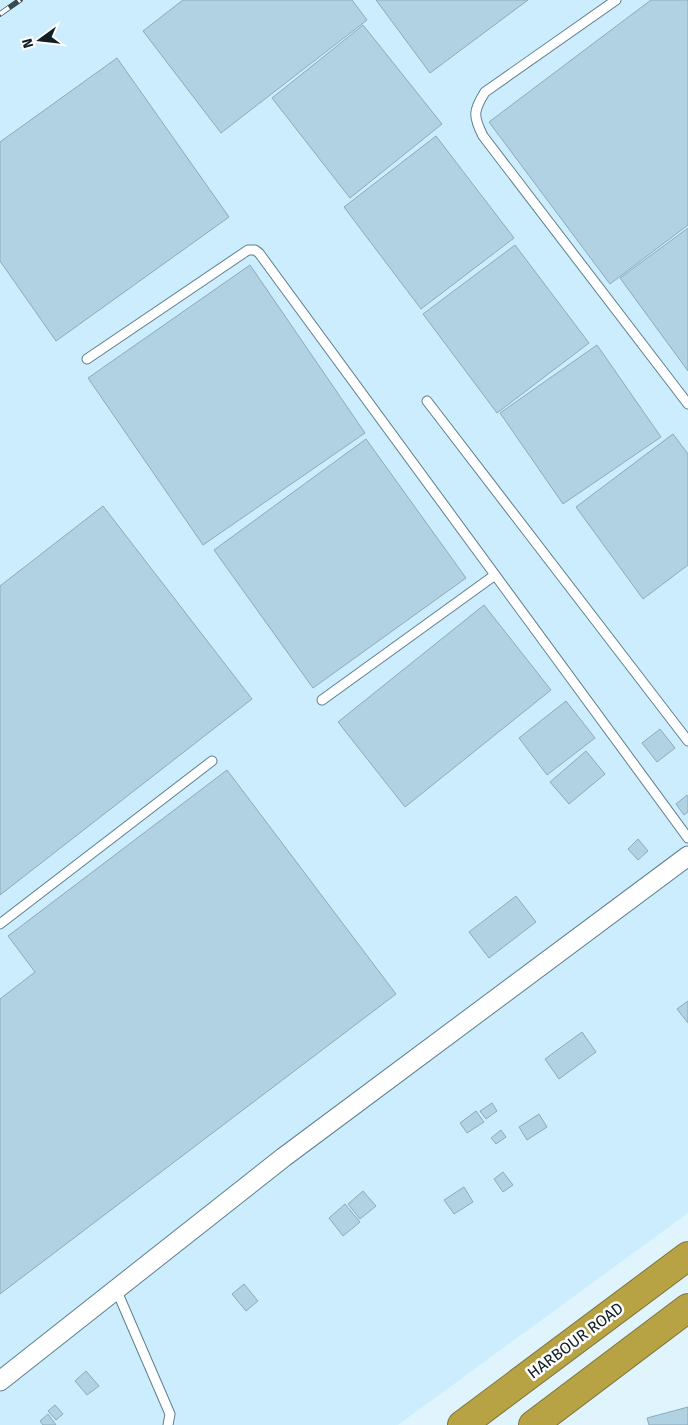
<svg xmlns="http://www.w3.org/2000/svg" width="688" height="1425" viewBox="0 0 688 1425" font-family="'Fira Sans',sans-serif">
  <style>
    .built { fill: #cbedfe }
    .building { fill: #b1d2e3; stroke: #8babbb }
    .lines { fill: none; stroke-linecap: round; stroke-linejoin: round }
    .lane-casing { stroke: #607f8e; stroke-width: 11 }
    .street-casing { stroke: #607f8e; stroke-width: 21 }
    .highway-casing { stroke: #7d7439; stroke-width: 30 }
    .lane { stroke: #fff; stroke-width: 9 }
    .street { stroke: #fff; stroke-width: 19 }
    .highway { stroke: #b7a344; stroke-width: 28 }
    .rail-casing { stroke: #3b4a50; stroke-width: 5.5 }
    .rail { stroke: #fdfdfd; stroke-width: 4; stroke-dasharray: 11; stroke-linecap: butt }
    .labels { text-anchor: middle; stroke-width: 5; stroke-linejoin: round; paint-order: stroke }
    .street-label { font-size: 16px; fill: #111e24; stroke: #fdfdfd }
  </style>
  <rect width="100%" height="100%" fill="#e0f4fe"/>
  <polygon class="built" points="0,0 688,0 688,1213 398,1425 0,1425"/>
  <g class="building">
    <polygon points="183,0 352,0 367,20 221,133 143,31"/>
    <polygon points="376,0 528,0 430,73"/>
    <polygon points="651,0 688,0 688,225 610,284 489,122"/>
    <polygon points="363,25 442,124 350,198 272,98"/>
    <polygon points="117,58 229,217 56,341 0,261 0,142"/>
    <polygon points="436,136 514,238 421,309 344,207"/>
    <polygon points="688,228 688,371 620,278"/>
    <polygon points="515,245 589,343 497,413 423,314"/>
    <polygon points="250,265 365,433 203,545 88,378"/>
    <polygon points="597,345 661,437 563,504 500,413"/>
    <polygon points="673,434 688,454 688,565 643,599 576,507"/>
    <polygon points="366,439 466,578 313,688 214,550"/>
    <polygon points="103,506 252,699 0,895 0,586"/>
    <polygon points="484,605 551,690 405,807 338,722"/>
    <polygon points="566,701 595,738 547,775 519,738"/>
    <polygon points="660,729 675,748 657,762 642,743"/>
    <polygon points="586,751 605,774 569,804 550,782"/>
    <polygon points="227,770 396,994 0,1294 0,999 35,972 8,936"/>
    <polygon points="687,795 688,797 688,812 684,815 676,804"/>
    <polygon points="638,839 648,851 638,860 628,849"/>
    <polygon points="516,896 536,922 489,958 469,932"/>
    <polygon points="688,1001 688,1023 677,1009"/>
    <polygon points="582,1032 596,1052 559,1079 545,1059"/>
    <polygon points="492,1103 497,1111 486,1119 480,1111"/>
    <polygon points="476,1111 484,1122 467,1133 460,1123"/>
    <polygon points="539,1114 547,1127 527,1140 519,1127"/>
    <polygon points="501,1130 506,1137 496,1144 491,1138"/>
    <polygon points="503,1172 513,1185 503,1192 494,1179"/>
    <polygon points="464,1187 473,1202 454,1214 444,1200"/>
    <polygon points="363,1191 376,1206 360,1219 348,1204"/>
    <polygon points="345,1204 360,1222 343,1236 329,1218"/>
    <polygon points="244,1284 258,1301 246,1311 232,1294"/>
    <polygon points="86,1371 99,1386 87,1395 75,1381"/>
    <polygon points="55,1405 63,1414 56,1420 48,1411"/>
    <polygon points="688,1407 688,1425 649,1425 647,1418"/>
    <polygon points="48,1414 56,1425 43,1425 40,1421"/>
  </g>
  <g class="lines">
    <g class="lane-casing">
      <g id="lane">
        <path d="M 616,0 L 485,92 C 473,111 473,116 483,136 L 688,404"/>
        <polyline points="87,359 248,250 255,250 259,253 688,838"/>
        <polyline points="427,401 688,741"/>
        <polyline points="322,700 495,575"/>
        <polyline points="0,924 212,761"/>
        <polyline points="116,1289 170,1414 168,1425"/>
      </g>
    </g>
    <g class="street-casing">
      <polyline id="street" points="0,1381 284,1157 688,856"/>
    </g>
    <g class="highway-casing">
      <g id="highway">
        <polyline points="462,1425 688,1256"/>
        <polyline points="533,1425 688,1308"/>
      </g>
    </g>
    <use href="#lane" class="lane"/>
    <use href="#street" class="street"/>
    <use href="#highway" class="highway"/>
    <g class="rail-casing">
      <polyline id="rail" points="0,14 20,0"/>
    </g>
    <use href="#rail" class="rail"/>
  </g>
  <g class="labels">
    <g class="street-label">
      <text transform="translate(575 1340) rotate(-37)" y="6">HARBOUR ROAD</text>
    </g>
  </g>
  <g transform="translate(40 40) rotate(255)" stroke="#fdfdfd" stroke-width="4" paint-order="stroke">
  <path d="M0-4L9 19L0 12L-9 19Z" fill="#111e24"/>
  <text y="-8" font-size="14" font-weight="bold" text-anchor="middle" fill="#111e24">N</text>
  </g>
</svg>
